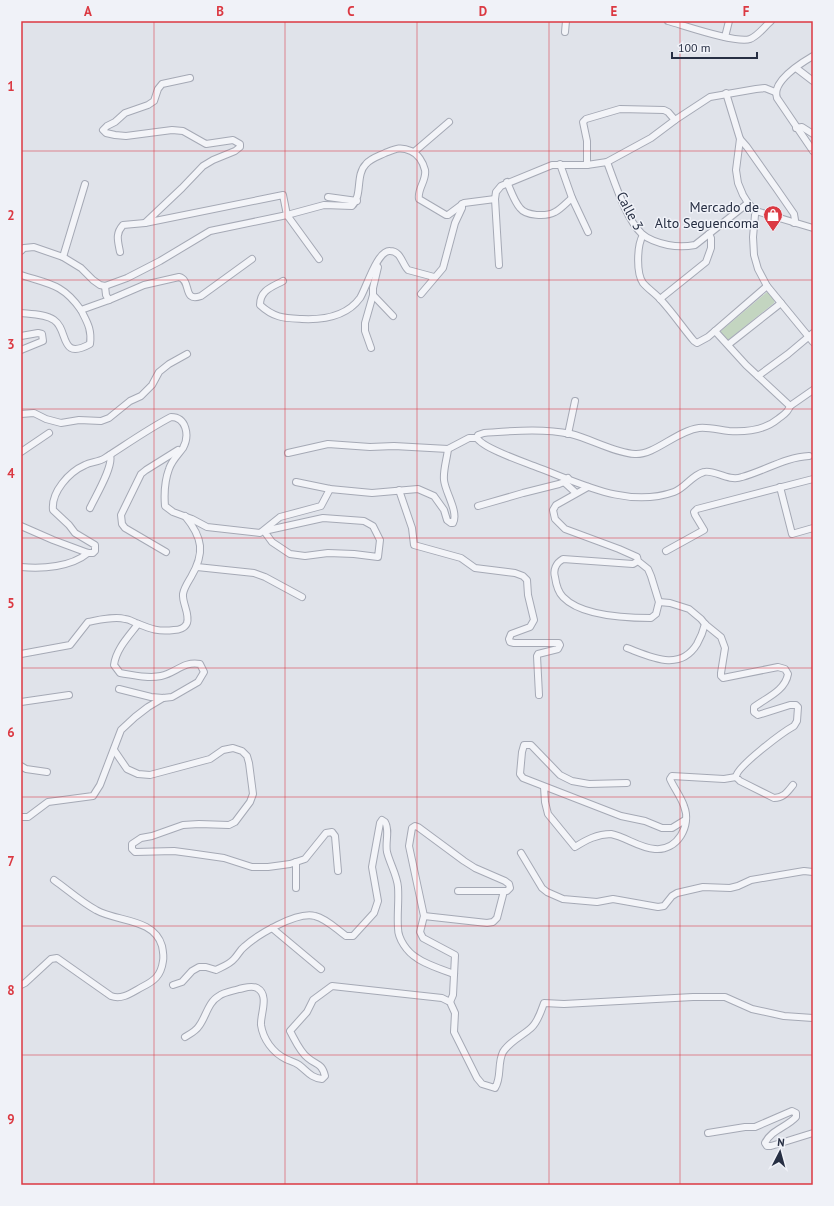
<svg xmlns="http://www.w3.org/2000/svg" width="834" height="1206" viewBox="0 0 834 1206" font-family="'PT Sans',sans-serif">
  <style>
    .green { fill: #c3d5c0 }
    .lines { fill: none; stroke-linecap: round; stroke-linejoin: round }
    .minor-casing { stroke: #a5a9b5; stroke-width: 8 }
    .minor { stroke: #f3f4f8; stroke-width: 6 }
    .grid { fill: none; stroke: #db3942; stroke-width: 1; stroke-opacity: 0.55 }
    .labels { text-anchor: middle; stroke-width: 3; stroke-linejoin: round; paint-order: stroke }
    .poi-label { font-size: 14px; fill: #272f43; stroke: #f0f2f8; text-anchor: end }
    .street-label { font-size: 14px; fill: #272f43; stroke: #f0f2f8 }
    .neatline { fill: none; stroke: #db3942; stroke-width: 1.5 }
    .grid-label { font-size: 13px; text-anchor: middle; font-weight: bold; fill: #db3942 }
  </style>
  <rect width="100%" height="100%" fill="#e0e3ea"/>
  <polygon class="green" points="767,292 769,293 775,300 774,303 728,340 725,339 721,334 721,331"/>
  <g class="lines">
    <g class="minor-casing">
      <g id="minor">
        <path d="M 668,21 C 683,25 737,44 750,39 C 758,36 764,27 771,21"/>
        <polyline points="565,32 566,21"/>
        <polyline points="725,37 729,21"/>
        <path d="M 813,56 C 801,63 771,82 777,98 L 813,151"/>
        <polyline points="796,68 813,81"/>
        <polyline points="190,78 162,84 158,89 154,101 148,105 125,113 115,122 107,126 103,130 106,133 115,135 126,136 172,130 183,131 206,144 233,140 240,144 240,147 235,151 213,160 203,166 182,188 145,223 283,195 287,215 319,259"/>
        <polyline points="726,93 740,139 747,147 776,188 794,214 795,220 794,223"/>
        <polyline points="796,128 802,127 813,134"/>
        <polyline points="740,139 736,170 738,183 743,195 748,203 756,211 813,228"/>
        <polyline points="414,152 449,122"/>
        <path d="M 607,162 C 615,183 626,219 642,234 C 649,240 659,243 668,245 C 678,247 685,247 695,245 L 748,203"/>
        <polyline points="560,164 572,198 588,232"/>
        <polyline points="587,165 587,141 583,122 586,119 620,109 664,110 668,112 675,120"/>
        <path d="M 507,182 C 511,191 514,201 520,208 C 526,216 546,217 555,212 C 561,209 567,202 572,198"/>
        <polyline points="328,197 357,201"/>
        <polyline points="756,211 755,215 753,237 754,255 758,269 767,286 813,342"/>
        <path d="M 643,235 C 637,245 636,273 643,283 C 648,289 656,294 661,300 C 673,313 683,328 694,341 L 697,343 L 708,337 L 767,286"/>
        <path d="M 21,251 L 24,248 L 34,247 L 63,257 L 81,268 L 93,280 L 100,285 L 105,286 L 127,278 L 160,261 L 210,231 L 287,215 L 324,205 L 352,206 C 363,195 355,175 366,164 C 371,158 379,156 385,153 C 395,149 400,146 411,151 C 418,154 423,162 425,170 C 427,180 417,189 419,199 L 446,215 L 448,215 L 464,203 L 495,199"/>
        <path d="M 120,252 C 118,241 115,234 123,225 L 145,223"/>
        <polyline points="63,257 85,184"/>
        <polyline points="376,265 378,267 373,288 373,295 393,316"/>
        <polyline points="499,265 495,199 496,192 501,186 552,165 587,165 607,162 651,138 675,120 710,97 756,89 765,88 775,92"/>
        <path d="M 21,275 C 49,284 63,284 81,310 L 109,300 L 144,285 L 179,277 C 192,280 182,303 201,296 L 252,259"/>
        <path d="M 283,281 C 272,287 260,290 260,305 C 274,318 284,318 302,319 C 323,320 347,316 360,298 C 366,289 377,250 390,251 C 401,251 402,264 408,270 L 434,277"/>
        <polyline points="105,286 106,295 109,300"/>
        <polyline points="421,294 443,268 455,223 462,208 462,204"/>
        <polyline points="660,299 706,262 711,248 711,238 709,234"/>
        <path d="M 21,313 C 31,314 46,314 54,320 C 69,330 59,361 90,344 C 92,329 87,322 81,310"/>
        <polyline points="715,331 746,365 790,406"/>
        <polyline points="21,336 38,333 42,334 43,341 21,350"/>
        <polyline points="729,344 781,303"/>
        <polyline points="371,348 365,331 365,323 373,295"/>
        <polyline points="758,376 788,354 813,333"/>
        <polyline points="790,406 813,390"/>
        <polyline points="21,414 34,413 46,419 61,423 79,420 101,421 109,418 130,401 141,396 152,385 159,372 169,364 187,354"/>
        <polyline points="568,434 575,401"/>
        <path d="M 477,438 C 483,448 521,461 534,466 C 578,482 626,509 674,492 C 685,488 692,475 704,472 C 714,469 728,482 742,477 C 764,471 786,457 809,456"/>
        <polyline points="21,452 49,433"/>
        <path d="M 288,453 L 328,444 L 370,447 L 394,446 L 448,449 L 469,438 L 477,438 L 478,435 L 484,433 C 513,431 542,428 571,434 C 591,439 615,453 635,454 C 655,455 676,431 699,428 C 709,427 719,430 729,431 C 745,432 765,430 778,419 C 783,415 788,413 790,406"/>
        <path d="M 296,482 L 330,489 L 372,493 L 418,489 L 434,496 L 444,510 L 447,520 L 451,523 L 453,523 C 459,512 445,492 444,480 C 443,470 447,459 448,449"/>
        <polyline points="564,482 576,493"/>
        <path d="M 588,487 L 556,505 L 553,510 L 555,519 L 565,529 L 619,549 L 637,557 L 638,561 L 633,564 L 563,559 C 556,563 553,570 555,577 C 556,584 558,592 563,597 C 581,616 626,618 651,618 L 656,614 L 659,602 L 651,576 L 648,569 L 638,561"/>
        <polyline points="780,487 792,534 813,528"/>
        <polyline points="399,490 412,528 414,545 461,558 475,568 515,573 523,576 527,580 528,595 534,620 530,627 511,634 509,639 510,642 514,643 559,643 560,645 558,649 538,654 537,656 539,695"/>
        <polyline points="478,506 523,493 559,484 564,482 568,478"/>
        <path d="M 90,508 C 95,497 114,466 110,455"/>
        <polygon points="323,518 364,521 373,526 380,540 378,557 354,554 328,553 305,556 290,554 272,542 264,531"/>
        <path d="M 21,526 L 53,540 L 88,553 L 93,553 L 95,551 L 95,545 L 75,533 L 69,525 L 53,510 C 51,492 69,472 85,465 C 91,462 99,462 105,458 C 127,444 148,429 171,417 C 186,417 190,435 183,448 C 178,455 172,460 169,469 C 165,480 164,494 165,506 L 173,512 L 192,519 L 207,527 L 260,533 L 280,517 L 321,506 L 330,489"/>
        <polyline points="666,551 704,530 695,515 694,512 697,509 813,479"/>
        <polyline points="166,552 125,528 122,524 121,515 141,474 146,470 178,450"/>
        <path d="M 21,567 C 43,569 71,567 88,553"/>
        <polyline points="197,567 254,573 265,577 302,597"/>
        <path d="M 659,602 L 670,603 L 689,609 L 701,619 L 705,624 L 721,637 L 725,648 L 721,673 L 721,676 L 723,678 L 778,667 L 785,669 L 788,674 C 785,691 766,698 754,707 L 754,712 L 758,715 L 790,705 L 796,705 L 798,707 L 797,721 L 794,726 C 783,732 736,767 736,777 L 740,781 L 774,798 C 784,798 788,791 793,785"/>
        <path d="M 627,648 C 651,657 680,672 697,644 C 701,637 703,632 705,624"/>
        <path d="M 21,654 L 70,645 L 88,622 C 99,620 114,616 125,619 C 129,619 133,622 136,623 C 151,629 158,632 174,630 C 179,630 185,628 187,623 C 190,614 182,603 183,594 C 184,588 188,582 191,577 C 205,553 203,538 185,516"/>
        <path d="M 119,689 L 151,697 L 163,698 L 172,697 L 198,682 L 204,672 L 200,664 C 183,661 176,673 161,676 C 147,679 134,675 120,673 L 114,665 C 116,649 129,636 138,624"/>
        <polyline points="21,702 69,695"/>
        <polyline points="114,750 127,769 138,774 150,775 210,759 223,750 233,748 242,751 247,756 249,763 253,794 250,802 235,822 229,825 199,824 183,825 152,836 141,838 132,844 132,849 135,852 174,851 189,853 224,858 252,867 268,867 290,864 305,859 326,833 332,832 335,836 338,871"/>
        <polyline points="21,766 26,769 47,772"/>
        <polyline points="627,783 589,784 572,781 560,775 531,745 524,745 522,752 520,774 523,778 621,816 645,821 662,828 672,828 685,820"/>
        <path d="M 544,787 L 545,802 L 548,814 L 575,847 C 586,840 597,834 611,834 C 626,837 639,848 655,849 C 677,851 692,826 684,806 C 681,797 674,788 670,779 L 672,776 L 724,779 L 736,777"/>
        <polyline points="21,817 28,817 48,802 93,796 100,785 121,730 135,717 148,707 163,698"/>
        <polyline points="521,853 542,888 547,892 563,899 597,902 613,899 658,907 664,906 672,896 677,893 703,887 730,888 738,886 751,880 804,871 813,872"/>
        <polyline points="296,888 296,862"/>
        <polyline points="424,916 487,923 493,922 497,918 504,891"/>
        <polyline points="272,928 321,969"/>
        <path d="M 21,985 L 25,983 L 51,959 L 57,958 L 111,996 C 122,1000 131,993 142,987 C 154,981 161,976 163,961 C 164,956 163,951 162,946 C 154,918 117,922 96,910 C 81,902 68,890 54,880"/>
        <path d="M 173,985 L 182,982 L 192,971 L 199,967 L 206,967 L 216,970 C 222,967 230,964 234,959 C 238,955 240,950 244,947 C 257,935 297,911 315,916 C 327,919 336,929 346,936 L 353,936 L 374,913 L 378,901 L 372,867 L 380,823 L 382,820 L 385,822 C 390,830 385,842 387,852 C 390,864 397,875 398,887 C 399,901 397,914 398,928 C 398,939 407,952 417,958 C 425,964 443,970 454,974"/>
        <polyline points="450,1002 453,995 455,955 423,938 420,932 424,916 409,846 412,828 415,826 418,827 464,861 475,868 505,881 509,884 510,888 507,891 458,891"/>
        <path d="M 185,1037 C 190,1034 196,1031 199,1026 C 206,1017 208,1002 219,996 C 224,992 233,991 239,989 C 245,988 251,985 257,988 C 270,995 260,1015 261,1025 C 263,1039 273,1053 286,1059 C 290,1061 295,1062 299,1065 C 307,1071 311,1078 322,1079 L 325,1076 C 322,1063 316,1065 308,1058 C 300,1052 295,1040 290,1031 L 307,1012 L 313,1000 L 332,986 L 442,998 L 450,1002 L 455,1013 L 454,1032 L 477,1078 L 482,1084 L 495,1088 C 502,1077 497,1064 503,1052 C 510,1041 522,1036 531,1028 C 538,1022 541,1011 544,1003 L 564,1004 L 693,997 L 725,997 L 752,1009 L 784,1016 L 813,1018"/>
        <path d="M 708,1133 L 745,1127 L 755,1127 L 792,1111 L 796,1113 L 796,1117 C 787,1127 771,1130 765,1143 L 767,1146 L 771,1146 L 813,1133"/>
      </g>
    </g>
    <use href="#minor" class="minor"/>
  </g>
  <path class="grid" d="M 154,21 L 154,1185M 285,21 L 285,1185M 417,21 L 417,1185M 549,21 L 549,1185M 680,21 L 680,1185M 21,151 L 813,151M 21,280 L 813,280M 21,409 L 813,409M 21,538 L 813,538M 21,668 L 813,668M 21,797 L 813,797M 21,926 L 813,926M 21,1055 L 813,1055"/>
  <defs>
    <g id="shop-pin" transform="scale(1)"><path d="M0 17L-7.5 6A9.5 9.5 0 1 1 7.5 6Z" fill="#db3942" stroke="#f0f2f8"/><path d="M-5-2.5h2.3a2.7 3.5 0 0 1 5.4 0H5L5.5 6h-11ZM-1.5-2.5h3a1.5 2.3 0 0 0-3 0Z" fill="#fff"/></g>
  </defs>
  <g fill-rule="evenodd">
    <use href="#shop-pin" x="773" y="215"/>
  </g>
  <g class="labels">
    <g class="poi-label">
      <text x="759" y="212">Mercado de<tspan x="759" dy="16">Alto Seguencoma</tspan></text>
    </g>
    <g class="street-label">
      <text transform="translate(630 211) rotate(62)" y="5">Calle 3</text>
    </g>
  </g>
  <rect width="834" height="1206" fill="none" stroke="#f0f2f8" stroke-width="44"/>
  <g transform="translate(780 1152) rotate(6)" stroke="#f0f2f8" stroke-width="3" paint-order="stroke">
  <path d="M0-3L7 15L0 10L-7 15Z" fill="#272f43"/>
  <text y="-6" font-size="11" font-weight="bold" text-anchor="middle" fill="#272f43">N</text>
  </g>
  <path d="M672 52v6h85v-6" fill="none" stroke="#272f43" stroke-width="2"/>
  <text x="678" y="52" font-size="12" fill="#272f43" stroke="#f0f2f8" stroke-width="3" paint-order="stroke">100 m</text>
  <rect x="22" y="22" width="790" height="1162" class="neatline"/>
  <g class="grid-label">
    <text x="88" y="16">A</text>
    <text x="220" y="16">B</text>
    <text x="351" y="16">C</text>
    <text x="483" y="16">D</text>
    <text x="614" y="16">E</text>
    <text x="746" y="16">F</text>
    <text x="11" y="91">1</text>
    <text x="11" y="220">2</text>
    <text x="11" y="349">3</text>
    <text x="11" y="478">4</text>
    <text x="11" y="608">5</text>
    <text x="11" y="737">6</text>
    <text x="11" y="866">7</text>
    <text x="11" y="995">8</text>
    <text x="11" y="1124">9</text>
  </g>
</svg>
